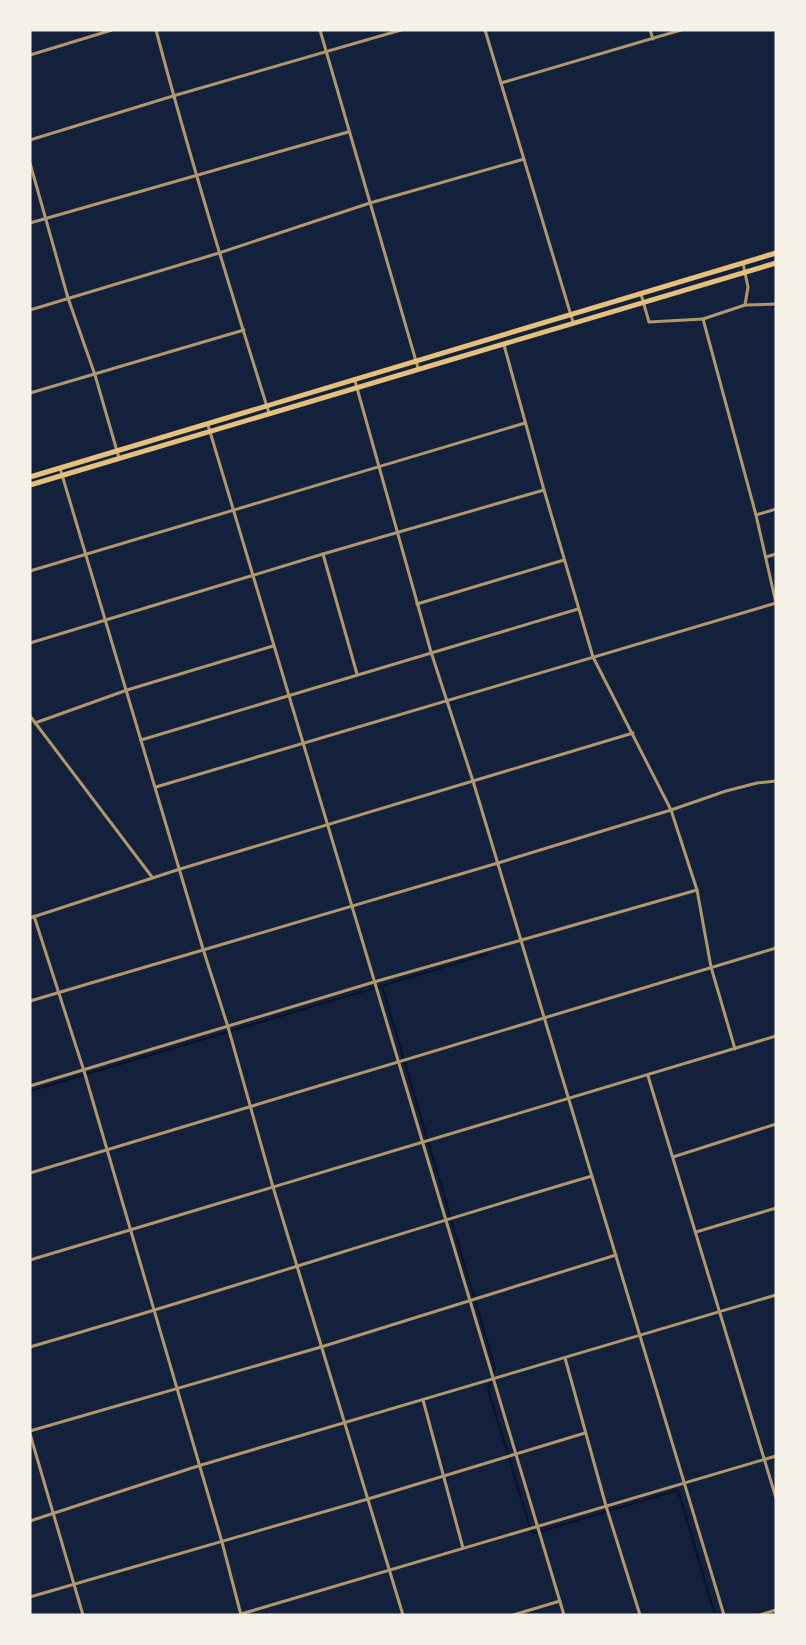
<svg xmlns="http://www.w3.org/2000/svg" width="806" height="1645" viewBox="0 0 806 1645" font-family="Overpass,sans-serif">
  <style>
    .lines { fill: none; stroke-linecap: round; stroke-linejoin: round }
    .stream { stroke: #0b132b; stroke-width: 2 }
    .minor { stroke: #b1986c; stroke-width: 3 }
    .primary { stroke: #e5c07b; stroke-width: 5 }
  </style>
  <rect width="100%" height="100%" fill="#14213d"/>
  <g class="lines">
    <g class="stream">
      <polyline points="380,987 383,989 495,1368 488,1389 531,1531 535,1533 678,1490 715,1615"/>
      <polyline points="30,1091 488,954"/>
    </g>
    <g class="minor">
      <path d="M 156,30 C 190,159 229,286 269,413"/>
      <polyline points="320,30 418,368"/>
      <polyline points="485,30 573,322"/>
      <polyline points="650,30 653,39"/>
      <polyline points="30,55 112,30"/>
      <polyline points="501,83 681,30"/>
      <polyline points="30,140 173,96 401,30"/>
      <polyline points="30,163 68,298 95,375 119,458"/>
      <polyline points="30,223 348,132"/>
      <polyline points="743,263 748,287 745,305"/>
      <polyline points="30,310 219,253 370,203 524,159"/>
      <polyline points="703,319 745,305 776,304"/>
      <polyline points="504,345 544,490 593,657 671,810 697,890 711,967 735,1049"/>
      <polyline points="355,381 431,652 473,781 724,1615"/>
      <polyline points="30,393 244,330"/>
      <polyline points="208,425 564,1615"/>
      <polyline points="60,468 203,949 228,1027 273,1187 403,1615"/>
      <polyline points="756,515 776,509"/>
      <polyline points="323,554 357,674"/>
      <polyline points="766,557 776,554"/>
      <polyline points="30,571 525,423"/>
      <polyline points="417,604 564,560"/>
      <polyline points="30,643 323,554 544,490"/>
      <polyline points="30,716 152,877"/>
      <polyline points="35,723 127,690 273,646"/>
      <polyline points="141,740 578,609"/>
      <polyline points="156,787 776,603 756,515 703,319 649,322 641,294"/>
      <polyline points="34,916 84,1071 222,1542 241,1615"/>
      <polyline points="30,918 180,869 633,733"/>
      <polyline points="30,1001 498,863 671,810 726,791 757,783 776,781"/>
      <polyline points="648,1076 776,1498"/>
      <polyline points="30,1086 374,982 697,890"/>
      <polyline points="673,1157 776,1124"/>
      <polyline points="30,1173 776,948"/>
      <polyline points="696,1232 776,1208"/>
      <polyline points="30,1260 776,1036"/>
      <path d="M 30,1347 C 218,1293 404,1231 592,1176"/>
      <polyline points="565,1358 606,1506 640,1615"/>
      <polyline points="423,1400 463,1548"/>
      <polyline points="30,1431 321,1347 616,1255"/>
      <polyline points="30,1434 83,1615"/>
      <polyline points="30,1521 198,1466 776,1295"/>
      <polyline points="30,1597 368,1499 585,1433"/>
      <polyline points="241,1614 776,1456"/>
      <polyline points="513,1615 560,1601"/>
      <polyline points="760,1615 776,1610"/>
    </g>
    <g class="primary">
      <polyline points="30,477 776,253"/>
      <polyline points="30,485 776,263"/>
    </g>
  </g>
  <rect width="806" height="1645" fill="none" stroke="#f6f1e7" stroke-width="63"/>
</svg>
